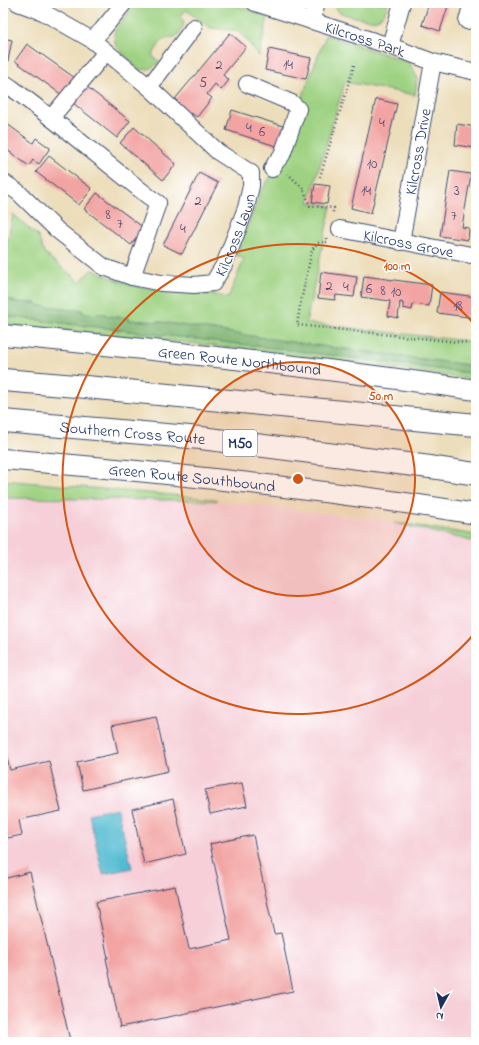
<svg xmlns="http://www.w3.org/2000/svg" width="479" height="1045" viewBox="0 0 479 1045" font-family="'Indie Flower',sans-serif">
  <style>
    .built { fill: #f6cfd8 }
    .green { fill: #9ed181; stroke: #5c8070 }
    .forest { fill: #7eb36f; stroke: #4c7166 }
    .water { fill: #53bcd1; stroke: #377698 }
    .building { fill: #f2a4a3 }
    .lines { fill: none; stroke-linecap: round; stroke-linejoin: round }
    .minor-casing { stroke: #3a496c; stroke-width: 18 }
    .major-casing { stroke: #3a496c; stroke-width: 22 }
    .highway-casing { stroke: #3a496c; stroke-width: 24 }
    .path { stroke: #3a496c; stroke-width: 2.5; stroke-dasharray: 1 3; stroke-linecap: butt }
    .minor { stroke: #fff; stroke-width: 16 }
    .major { stroke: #fff; stroke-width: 20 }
    .highway { stroke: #fff; stroke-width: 22 }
    .ring { fill: none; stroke: #d45514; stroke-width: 2 }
    .labels { text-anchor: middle; stroke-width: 3; stroke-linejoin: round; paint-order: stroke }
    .number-label { font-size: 14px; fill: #514c6f }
    .shield { fill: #fff; stroke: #5f6d8e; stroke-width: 1 }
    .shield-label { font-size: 15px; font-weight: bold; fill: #1b2f5e }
    .street-label { font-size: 16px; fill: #1b2f5e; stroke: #fff }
    .centre { fill: #d45514; stroke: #fff; stroke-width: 2 }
    .ring-label { font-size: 12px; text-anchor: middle; font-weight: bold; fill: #d45514; stroke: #fff; stroke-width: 3; stroke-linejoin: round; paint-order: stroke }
  </style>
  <rect width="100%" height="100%" fill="#fff"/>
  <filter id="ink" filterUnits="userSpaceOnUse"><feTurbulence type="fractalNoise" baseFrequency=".025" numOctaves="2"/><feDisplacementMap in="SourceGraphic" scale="8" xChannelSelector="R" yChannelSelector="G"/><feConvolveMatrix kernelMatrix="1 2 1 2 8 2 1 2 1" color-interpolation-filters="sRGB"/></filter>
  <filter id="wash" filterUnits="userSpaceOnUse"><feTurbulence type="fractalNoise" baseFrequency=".012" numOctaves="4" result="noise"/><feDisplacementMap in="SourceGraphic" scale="16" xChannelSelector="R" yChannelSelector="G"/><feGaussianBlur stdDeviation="0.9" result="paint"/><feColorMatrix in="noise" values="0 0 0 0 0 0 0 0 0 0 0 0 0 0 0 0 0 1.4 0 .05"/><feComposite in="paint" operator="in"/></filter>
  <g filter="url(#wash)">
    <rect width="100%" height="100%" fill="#eddebb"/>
    <polygon class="built" points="3,498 167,500 226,502 374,519 406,526 476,542 476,1042 3,1042"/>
    <g class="green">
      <polygon points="136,3 229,3 241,7 268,17 259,56 241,33 232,30 210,28 186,10 181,16 184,24 179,34 175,37 166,39 162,40 152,56 160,62 149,69 139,70 116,46 114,36 115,30"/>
      <path d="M 335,3 L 388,3 C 387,10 382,18 375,20 C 372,21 345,15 341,13 C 337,11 335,7 335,3 Z"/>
      <polygon points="326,35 409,62 417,77 415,95 345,82 309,202 331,206 306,323 476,342 476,366 291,342 161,322 129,320 129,318 105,316 105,314 82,313 82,310 59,309 59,307 36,306 36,303 13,302 13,300 3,300 3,266 13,214 38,236 44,253 80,282 92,269 114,279 140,287 217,295 228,298 244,259 236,255 261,191 274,172 280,172 304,103 300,102"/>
      <path d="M 3,316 L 289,350 L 476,374 L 476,380 C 368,364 260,350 151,339 C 102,334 52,328 3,325 Z"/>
      <polygon points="3,480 216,499 217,501 167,500 3,498"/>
      <polygon points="394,523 406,524 476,535 476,542"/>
    </g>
    <polygon class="forest" points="3,300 13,300 13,302 37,303 37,306 59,307 59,309 82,310 83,313 106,314 106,316 129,318 129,320 161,322 291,342 476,366 476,374 289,350 3,316"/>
    <polygon class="water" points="117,808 132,868 103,874 89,814"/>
    <g id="blocks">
      <g class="building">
        <polygon points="429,3 449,3 440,31 422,25"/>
        <polygon points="230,33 246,47 223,75 229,80 221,90 215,84 207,94 212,98 197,117 191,113 189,116 177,106 179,103 175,99"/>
        <polygon points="3,38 12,40 8,61 3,60"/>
        <polygon points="27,44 75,78 62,95 15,61"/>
        <polygon points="269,49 311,58 306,79 265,70"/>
        <polygon points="86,86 130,121 117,138 73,103"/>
        <polygon points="376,99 397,104 371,213 351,208"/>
        <polygon points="232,110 286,127 279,147 226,130"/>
        <polygon points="3,121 33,143 36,138 50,148 39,164 33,160 29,166 3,147"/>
        <polygon points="457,124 476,127 476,148 455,145"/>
        <polygon points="134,127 176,164 163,180 120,143"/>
        <polygon points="49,156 92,189 79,205 36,172"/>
        <polygon points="450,171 471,174 462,227 469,228 468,240 440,236"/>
        <polygon points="199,173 218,183 182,254 163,245"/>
        <polygon points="315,184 330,186 327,204 312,202"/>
        <polygon points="97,193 144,228 131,245 84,209"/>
        <polygon points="321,272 357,277 354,297 336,295 335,300 318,298"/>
        <polygon points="364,276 432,285 429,306 413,304 412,310 403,308 403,303 400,302 398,318 388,316 390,301 361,297"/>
        <polygon points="440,292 476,297 476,318 437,313"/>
        <polygon points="156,716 168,771 83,790 77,762 118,753 112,725"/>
        <polygon points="3,743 10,770 49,761 61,811 19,820 22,835 3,839"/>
        <polygon points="242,783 247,806 210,814 205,790"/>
        <polygon points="173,799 186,854 144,864 132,809"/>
        <polygon points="253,835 274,934 281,933 293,991 120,1027 106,958 108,958 96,902 175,886 189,949 231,940 210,844"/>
        <polygon points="30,872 70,1040 62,1042 3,1042 3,879"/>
      </g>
    </g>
  </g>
  <g filter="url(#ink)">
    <use href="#blocks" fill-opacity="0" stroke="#3a496c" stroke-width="1"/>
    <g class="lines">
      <g class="minor-casing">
        <g id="minor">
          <path id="s1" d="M 255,3 L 390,46 L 433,62 L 476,72"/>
          <polyline points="311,21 317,3"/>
          <polyline points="467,21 472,3"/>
          <polyline points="92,40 102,30 124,3"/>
          <polyline points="390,46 402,3"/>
          <polyline points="3,82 12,88 51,118 148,196 158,203 132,277"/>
          <polyline points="247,84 292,103 298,109 282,155 276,162 272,169"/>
          <polyline points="149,87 194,27"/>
          <polyline points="51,118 106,52"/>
          <path id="s2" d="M 3,182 L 18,192 L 57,230 L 104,267 L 132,277 L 161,283 L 194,285 L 213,283 L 224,265 L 246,208 L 251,186 L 251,173 L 218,152 L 149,87 L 92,40 L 43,12 L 18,3"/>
          <path id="s3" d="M 340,229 L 476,256"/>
          <path id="s4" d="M 401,242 L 433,62"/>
        </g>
      </g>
      <g class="major-casing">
        <g id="major">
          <path id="s5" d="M 3,335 C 161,350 319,367 476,390"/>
          <path id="s6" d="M 3,459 C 161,472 319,488 476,514"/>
        </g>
      </g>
      <g class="highway-casing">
        <g id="highway">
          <polyline points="3,380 76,386 476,425"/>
          <path id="s7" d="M 3,421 L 201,438 L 430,467 L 476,474"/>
        </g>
      </g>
      <g class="path">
        <polyline points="287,174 289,175 303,188 310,206 334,208 332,215"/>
        <polyline points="320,177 355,62"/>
        <polyline points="327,238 327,242 317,243 312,250 300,306 297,325 476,344"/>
      </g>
      <use href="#minor" class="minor"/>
      <use href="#major" class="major"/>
      <use href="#highway" class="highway"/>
    </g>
  </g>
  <circle cx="298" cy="479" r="117" fill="#d45514" fill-opacity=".12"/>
  <g class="ring">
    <circle cx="298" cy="479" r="117"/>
    <path d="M475 633A235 235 0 1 1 475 325"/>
  </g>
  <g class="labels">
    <g class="number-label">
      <text x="219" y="69">2</text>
      <text x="288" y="69">14</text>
      <text x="203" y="87">5</text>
      <text x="382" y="127">4</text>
      <text x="249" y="132">4</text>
      <text x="262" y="136">6</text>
      <text x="372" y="168">10</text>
      <text x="366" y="195">14</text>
      <text x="457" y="195">3</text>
      <text x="198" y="205">2</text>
      <text x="108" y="219">8</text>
      <text x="454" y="220">7</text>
      <text x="120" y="228">7</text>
      <text x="183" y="233">4</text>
      <text x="329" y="290">2</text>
      <text x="346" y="291">4</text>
      <text x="369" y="293">6</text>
      <text x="383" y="295">8</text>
      <text x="396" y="296">10</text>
      <text x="458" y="310">18</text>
    </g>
    <rect class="shield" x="223" y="430" width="34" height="26" rx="3"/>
    <g class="shield-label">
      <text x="240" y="448">M50</text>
    </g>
    <g class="street-label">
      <text dy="6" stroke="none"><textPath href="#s1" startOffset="116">Kilcross Park</textPath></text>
      <text dy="6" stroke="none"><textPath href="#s4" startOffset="92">Kilcross Drive</textPath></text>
      <text dy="6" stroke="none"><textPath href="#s2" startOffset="297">Kilcross Lawn</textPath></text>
      <text dy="6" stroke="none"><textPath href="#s3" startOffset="70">Kilcross Grove</textPath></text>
      <text dy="6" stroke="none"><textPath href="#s5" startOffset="238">Green Route Northbound</textPath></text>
      <text dy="6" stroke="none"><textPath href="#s7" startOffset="130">Southern Cross Route</textPath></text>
      <text dy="6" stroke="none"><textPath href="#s6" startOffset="190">Green Route Southbound</textPath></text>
    </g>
  </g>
  <circle cx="298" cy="479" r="6" class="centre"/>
  <g class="ring-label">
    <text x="397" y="270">100 m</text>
    <text x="381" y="400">50 m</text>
  </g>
  <rect width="479" height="1045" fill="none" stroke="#fff" stroke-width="16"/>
  <g transform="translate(441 1007) rotate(188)" stroke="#ffffff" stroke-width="3" paint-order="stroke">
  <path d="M0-3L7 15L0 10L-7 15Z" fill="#1b2f5e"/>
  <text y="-6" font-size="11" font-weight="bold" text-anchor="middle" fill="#1b2f5e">N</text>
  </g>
</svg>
